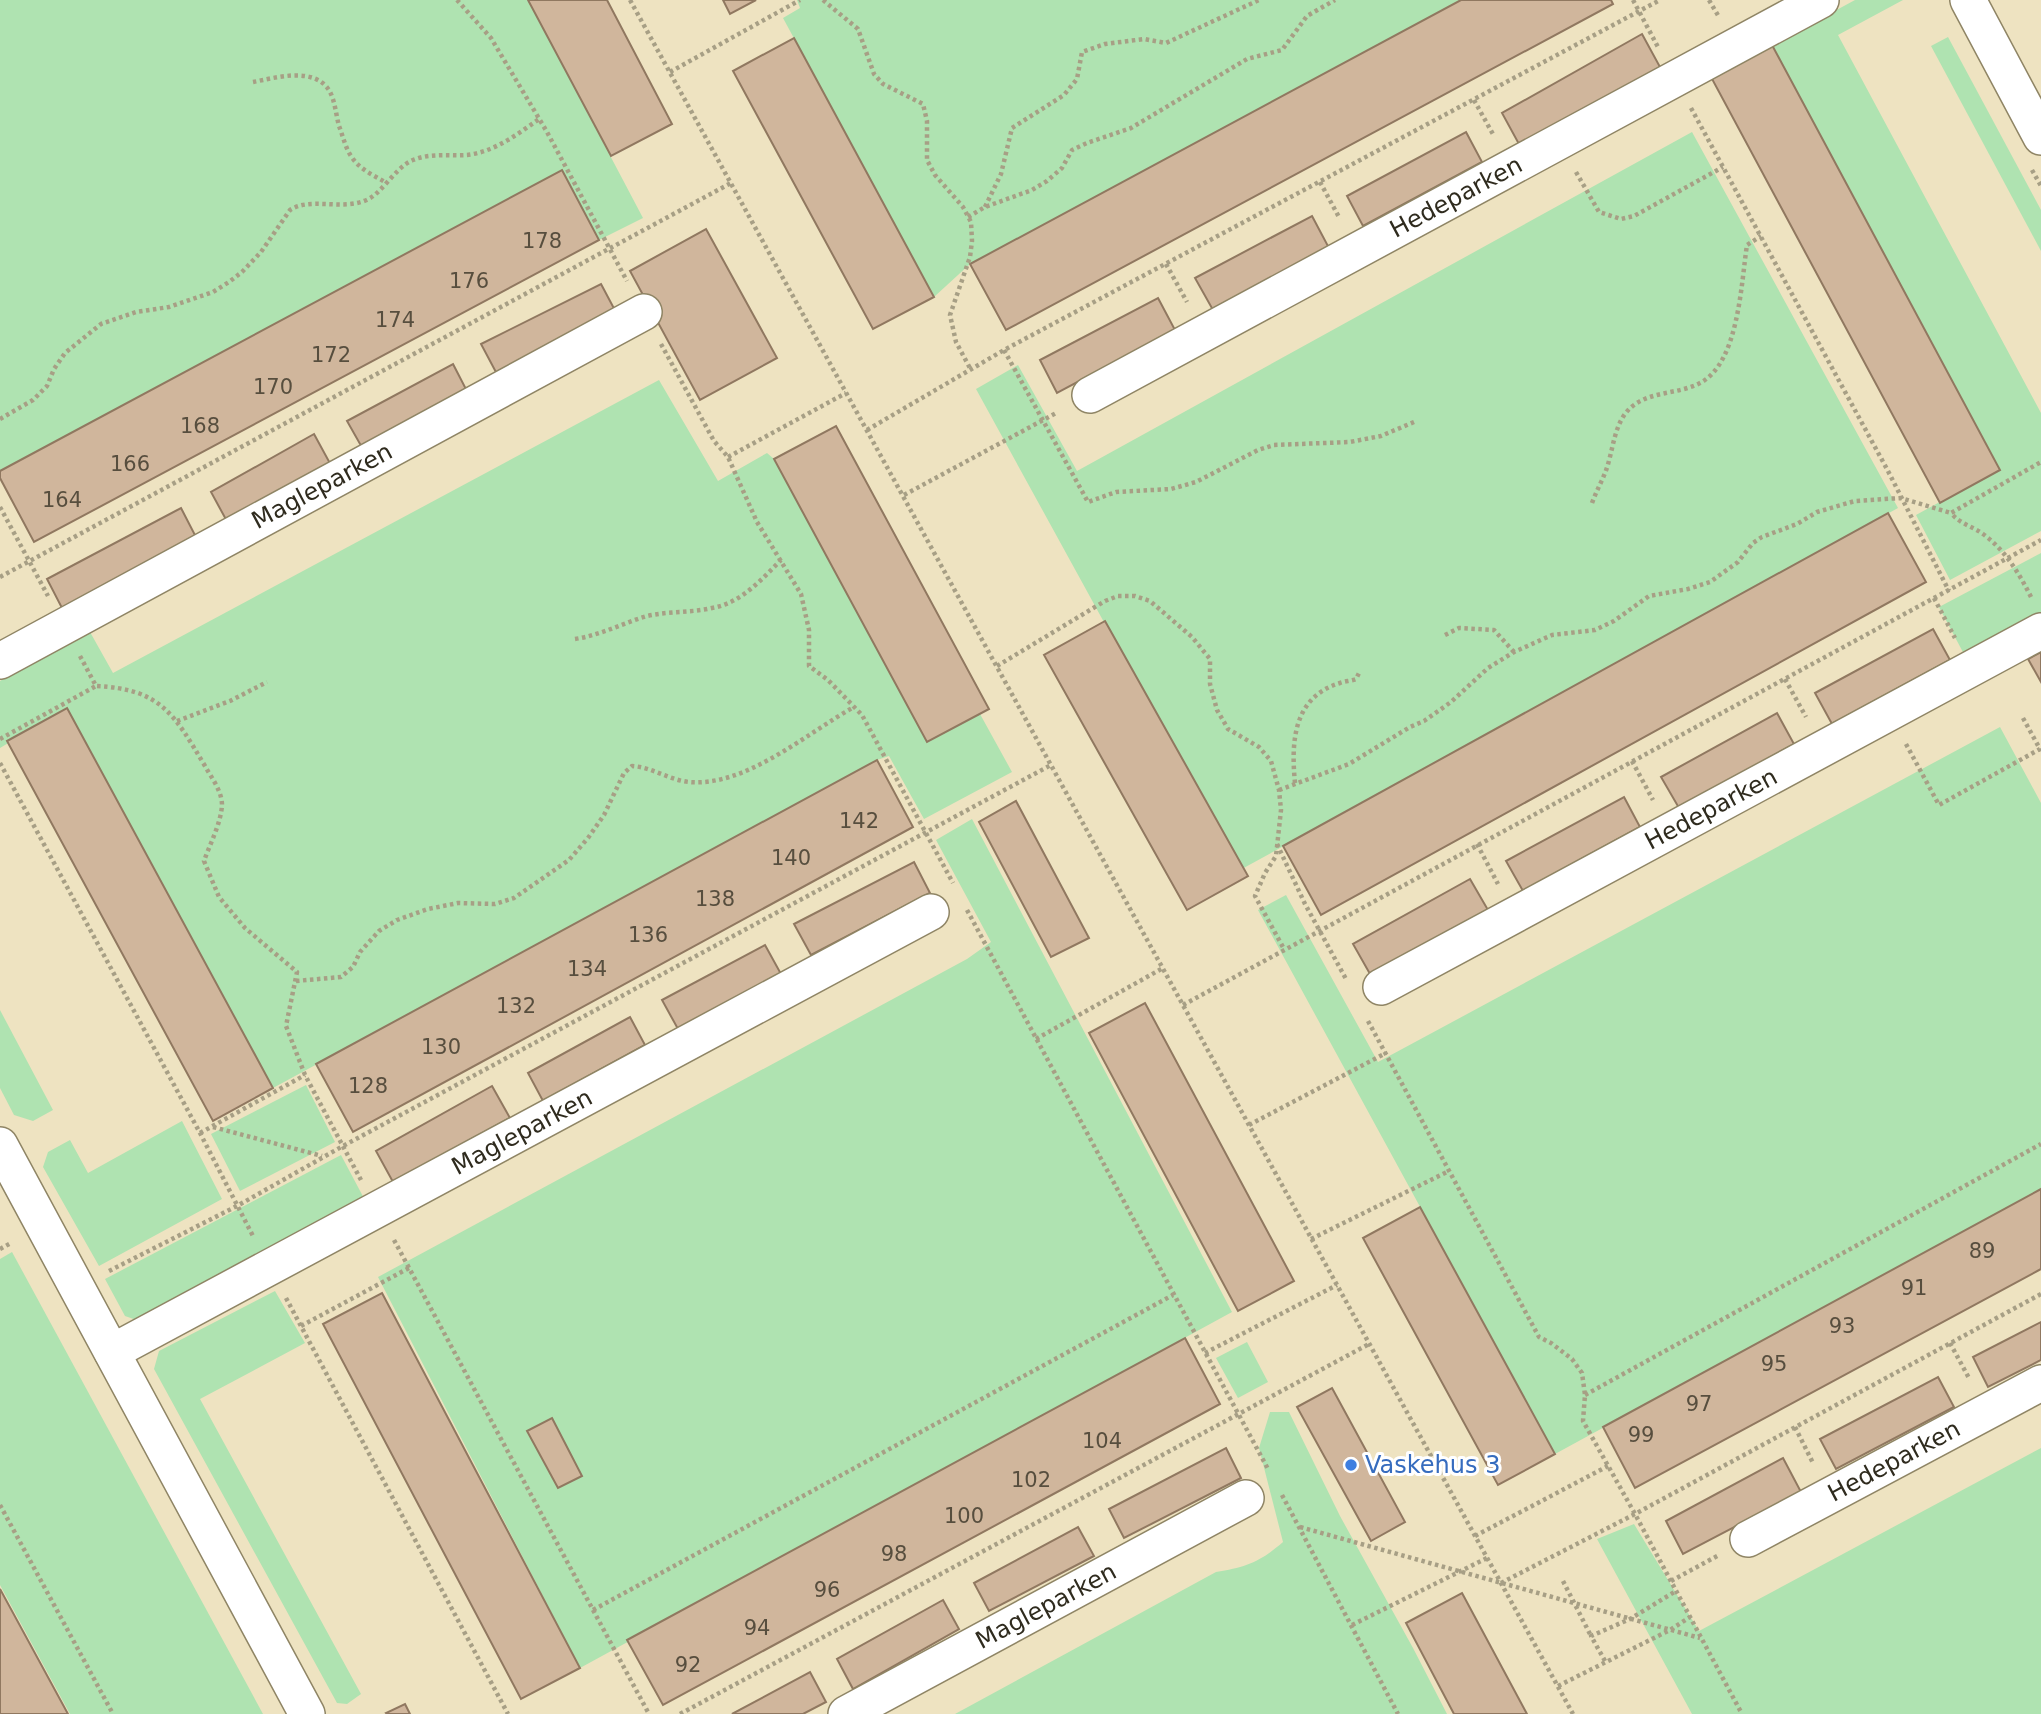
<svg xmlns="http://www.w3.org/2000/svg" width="2041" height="1714" viewBox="0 0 2041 1714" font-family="'DejaVu Sans',sans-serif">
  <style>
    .green { fill: #afe3b1 }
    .building { fill: #d0b69c; stroke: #907860; stroke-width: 2 }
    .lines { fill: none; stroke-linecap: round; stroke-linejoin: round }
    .minor-casing { stroke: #8f8565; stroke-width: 38 }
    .path { stroke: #a79f85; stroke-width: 4.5; stroke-dasharray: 3.5 3.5; stroke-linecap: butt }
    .minor { stroke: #fff; stroke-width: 35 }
    .shop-dot { fill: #3f7fe0; stroke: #fff; stroke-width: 2.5 }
    .labels { text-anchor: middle; stroke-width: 6; stroke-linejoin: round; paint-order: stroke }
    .number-label { font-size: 21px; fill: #574e3e }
    .street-label { font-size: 24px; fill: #2f2b1e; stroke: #fff }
    .shop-label { font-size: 24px; fill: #366cbe; stroke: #fff; text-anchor: start }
  </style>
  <rect width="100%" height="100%" fill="#eee3c1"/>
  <g class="green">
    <polygon points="0,0 528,0 643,218 599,240 562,170 0,471"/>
    <polygon points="797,0 1461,0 970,264 934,297 783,18 800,8"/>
    <polygon points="1855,0 1903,0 1838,35 2041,413 2041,531 1950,580 1916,515 2000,469 1772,45"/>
    <polygon points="1948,37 2041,210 2041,251 1931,46"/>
    <polygon points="1692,132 1898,508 1240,870 976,389 1018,365 1077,471"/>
    <polygon points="659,380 718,481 767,453 774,459 927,742 980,714 1012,772 924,819 889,756 877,760 273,1088 67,708 0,748 0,681 90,632 113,673"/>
    <polygon points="2041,553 2041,616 1965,656 1939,607"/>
    <polygon points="2000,727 2041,803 2041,1189 1555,1454 1258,910 1286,895 1378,1062"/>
    <polygon points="972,819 1232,1312 580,1668 378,1277 967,959 991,942 936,840"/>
    <polygon points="0,1010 53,1110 33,1121 14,1115 0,1088"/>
    <polygon points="306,1085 335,1142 240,1191 211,1134"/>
    <polygon points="182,1121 222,1199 99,1266 43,1167 48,1152 70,1140 88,1173"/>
    <polygon points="341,1155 367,1204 145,1323 125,1316 105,1279"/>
    <polygon points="12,1252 263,1714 70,1714 0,1585 0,1259"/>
    <polygon points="275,1291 305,1343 200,1399 361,1694 347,1704 337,1703 154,1369 159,1351"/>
    <polygon points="1247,1342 1268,1382 1238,1398 1216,1358"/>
    <path d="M 1270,1412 L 1289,1412 L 1340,1516 L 1413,1648 L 1447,1714 L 955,1714 L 1216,1572 C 1246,1567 1260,1562 1283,1542 L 1259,1448 Z"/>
    <polygon points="2041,1448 2041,1714 1692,1714 1597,1539 1634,1524 1699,1631"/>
  </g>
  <g class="building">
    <polygon points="528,0 607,0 672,124 611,156"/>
    <polygon points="723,0 756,0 730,14"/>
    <polygon points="1461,0 1611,0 1613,4 1006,330 970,264"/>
    <polygon points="1642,34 1660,67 1520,146 1502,113"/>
    <polygon points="794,38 934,297 873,329 733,71"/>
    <polygon points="1772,45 2000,470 1940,503 1711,77"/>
    <polygon points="1466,132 1482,162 1363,226 1347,196"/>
    <polygon points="562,170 599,240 34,542 0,478 0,471"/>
    <polygon points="1312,216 1329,248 1213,310 1195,278"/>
    <polygon points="706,229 777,358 700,400 630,271"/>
    <polygon points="601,284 618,316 498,376 481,344"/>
    <polygon points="1158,298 1175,330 1057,393 1040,360"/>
    <polygon points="453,364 469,395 364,451 347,421"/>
    <polygon points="836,426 989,709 927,742 774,459"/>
    <polygon points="314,434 332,467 229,525 211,492"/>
    <polygon points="181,508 197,539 63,610 47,579"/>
    <polygon points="1888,513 1926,582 1321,915 1283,846"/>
    <polygon points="1105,621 1248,876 1187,910 1044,655"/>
    <polygon points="1933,629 1950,660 1832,724 1815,693"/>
    <polygon points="2041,652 2041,682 2028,659"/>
    <polygon points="67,708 273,1088 213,1121 7,741"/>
    <polygon points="1777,713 1794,744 1679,808 1661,777"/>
    <polygon points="877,760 913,827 353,1132 316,1064"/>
    <polygon points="1624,797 1640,827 1523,891 1506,861"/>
    <polygon points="1016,801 1089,938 1051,957 979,822"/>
    <polygon points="914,862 930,893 811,955 794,924"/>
    <polygon points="1470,879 1488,910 1370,974 1353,944"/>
    <polygon points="765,945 781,974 678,1029 662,1000"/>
    <polygon points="1145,1003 1294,1281 1238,1311 1089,1033"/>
    <polygon points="630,1017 645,1045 543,1101 528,1073"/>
    <polygon points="492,1086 510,1118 393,1182 376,1151"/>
    <polygon points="2041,1189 2041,1269 1635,1488 1603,1427"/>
    <polygon points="1420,1207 1555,1454 1498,1485 1363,1238"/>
    <polygon points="382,1293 580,1668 521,1699 323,1324"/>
    <polygon points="2041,1322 2041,1360 1988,1387 1973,1357"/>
    <polygon points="1185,1338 1220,1404 663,1705 627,1640"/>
    <polygon points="1938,1377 1954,1407 1836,1469 1820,1439"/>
    <polygon points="1332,1388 1405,1522 1371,1541 1297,1407"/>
    <polygon points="552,1418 582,1476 558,1488 527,1431"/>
    <polygon points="1226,1448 1241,1478 1124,1538 1109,1509"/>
    <polygon points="1783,1458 1801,1492 1683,1554 1666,1521"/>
    <polygon points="1078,1527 1094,1556 989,1611 974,1583"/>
    <polygon points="0,1589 68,1714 0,1714"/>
    <polygon points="1462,1593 1527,1714 1454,1714 1406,1623"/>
    <polygon points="943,1600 959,1629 853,1689 837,1659"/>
    <polygon points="810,1672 826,1702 803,1714 732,1714"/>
    <polygon points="405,1704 410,1714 387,1714 386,1713"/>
  </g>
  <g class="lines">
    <g class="minor-casing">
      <g id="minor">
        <polyline points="1968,0 2041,137"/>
        <polyline points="1090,395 1821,0"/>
        <polyline points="0,661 644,312"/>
        <polyline points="1381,987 2041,631"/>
        <polyline points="0,1145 307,1714"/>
        <polyline points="112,1352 931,912"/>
        <polyline points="1748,1539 2041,1383"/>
        <polyline points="846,1714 1246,1498"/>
      </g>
    </g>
    <g class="path">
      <polyline points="457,0 491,38 547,132 627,281"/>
      <polyline points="630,0 1573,1714"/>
      <polyline points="823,0 858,29 874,74 883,84 923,104 927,121 927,160 935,175 963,207 971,222 972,241 970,257 950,315 956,342 971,370"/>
      <polyline points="1633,0 1659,49"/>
      <polyline points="1709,0 1719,17"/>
      <polyline points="670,72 800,0"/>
      <path d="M 253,82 C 275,78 313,66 329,90 C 335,100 336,115 339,126 C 343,136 345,147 351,156 C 359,169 373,175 385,182"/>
      <polyline points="1474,100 1494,136"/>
      <polyline points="1691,108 1888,471 1949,591"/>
      <polyline points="2032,170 2041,186"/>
      <polyline points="1576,172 1599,212 1621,219 1634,216 1723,167"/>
      <polyline points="1320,182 1340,219"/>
      <polyline points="985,207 1001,174 1012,128 1064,95 1077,79 1082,52 1105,44 1144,39 1166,43 1259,0"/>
      <polyline points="968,217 985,207 1032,190 1047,181 1062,168 1072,150 1087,143 1131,128 1247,59 1282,50 1307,16 1335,0"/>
      <polyline points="1166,264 1187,302"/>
      <polyline points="661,344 714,441 728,457 757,522 801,594 809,630 809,666 828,680 862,715 953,883"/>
      <polyline points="1004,350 1088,502 1116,492 1171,489 1196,482 1258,450 1274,445 1350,442 1381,436 1414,422"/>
      <path d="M 0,419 L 33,400 L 47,386 L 54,369 L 65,353 L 101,324 L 136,312 L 169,307 L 213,292 L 229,282 L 242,272 L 261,252 L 290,210 C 310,197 340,210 364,201 C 382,195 394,168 413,160 C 430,153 449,156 467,155 C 494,152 518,134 539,119"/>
      <polyline points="867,430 1004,350 1660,0"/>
      <polyline points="728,457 846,393"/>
      <polyline points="904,495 1058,412"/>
      <path d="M 1592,503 C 1596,492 1601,483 1605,473 C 1614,451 1613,420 1634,405 C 1653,391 1679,394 1700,383 C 1739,363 1741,283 1747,245 L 1761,236"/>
      <polyline points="0,507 48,596"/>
      <polyline points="0,577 731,183"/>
      <path d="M 2031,597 C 2019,573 2005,550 1983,534 C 1972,526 1960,524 1951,513 L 2041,462"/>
      <polyline points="1934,598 1955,638"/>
      <polyline points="1445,635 1459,628 1494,630 1514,652"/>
      <path d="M 575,639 C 601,635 623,623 647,616 C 669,611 690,613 712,608 C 741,603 761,580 781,560"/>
      <path d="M 80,656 L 96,686 C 161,689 174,714 205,766 C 211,777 222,791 222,805 C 221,823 210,844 204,861 L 219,897 L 245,928 L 297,972 L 286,1026 L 305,1075 L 361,1180"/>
      <polyline points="997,666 1105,601 1118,596 1135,596 1150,601 1192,637 1210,659 1210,684 1217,710 1228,729 1259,747 1271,761 1279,790 1281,810 1276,856 1265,873 1255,896 1284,949"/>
      <polyline points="1785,679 1806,717"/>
      <polyline points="2023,718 2041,751"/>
      <polyline points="177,721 230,701 267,682"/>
      <polyline points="0,739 96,686"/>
      <polyline points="1906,744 1939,805 2040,749"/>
      <polyline points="1632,761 1653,800"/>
      <polyline points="0,763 200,1133 254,1238"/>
      <path d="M 1295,783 C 1291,742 1293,697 1340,683 C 1345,681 1351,681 1356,679 L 1360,671"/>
      <polyline points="1279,790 1349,764 1410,727 1424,721 1451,702 1488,668 1514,652 1552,635 1595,630 1614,621 1649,596 1688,589 1710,582 1738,562 1753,543 1762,537 1797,524 1817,512 1855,501 1901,498 1951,513"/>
      <polyline points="1277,844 1305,904 1346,979"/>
      <polyline points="1477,844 1498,884"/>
      <polyline points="967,910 1268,1469"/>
      <path d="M 296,981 L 341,977 L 353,967 L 360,952 L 379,931 L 397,920 L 428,909 L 458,903 L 495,904 L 514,898 L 569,860 L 588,838 L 604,815 L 624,773 L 632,766 C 652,767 669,780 689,782 C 746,787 807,733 854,707"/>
      <polyline points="1183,1005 2041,540"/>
      <polyline points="1368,1021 1539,1337 1551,1343 1572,1359 1582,1373 1585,1395 1583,1421 1635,1514 1742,1714"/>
      <polyline points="1036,1039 1163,968"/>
      <polyline points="1249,1125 1386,1053"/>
      <polyline points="213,1127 322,1156"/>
      <polyline points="200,1133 305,1075"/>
      <polyline points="1311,1239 1449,1171"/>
      <polyline points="394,1240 649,1714"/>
      <polyline points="0,1249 11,1243"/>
      <polyline points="109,1271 237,1206 343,1146 1051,765"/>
      <polyline points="286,1298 508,1714"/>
      <polyline points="301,1326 409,1268"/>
      <polyline points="1950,1343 1970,1380"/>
      <polyline points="1205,1353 1337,1285"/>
      <polyline points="1585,1395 2041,1144"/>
      <polyline points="1795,1427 1813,1463"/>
      <polyline points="1282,1495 1398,1714"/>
      <polyline points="0,1505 113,1714"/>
      <polyline points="1300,1527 1700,1638"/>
      <polyline points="1475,1536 1608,1466"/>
      <polyline points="1563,1581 1591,1636"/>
      <polyline points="1671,1581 1719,1555"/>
      <polyline points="1501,1583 1635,1514 2041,1294"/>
      <polyline points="593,1610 1173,1295"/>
      <polyline points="1352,1625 1487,1558"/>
      <polyline points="1605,1661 1591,1636 1630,1619 1676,1591"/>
      <polyline points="1558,1686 1670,1630 1690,1617"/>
      <polyline points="680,1714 1369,1344"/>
    </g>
    <use href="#minor" class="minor"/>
  </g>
  <circle class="shop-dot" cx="1351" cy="1465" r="7"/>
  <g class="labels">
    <g class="number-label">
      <text x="542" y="248">178</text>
      <text x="469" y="288">176</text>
      <text x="395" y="327">174</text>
      <text x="331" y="362">172</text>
      <text x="273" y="394">170</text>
      <text x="200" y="433">168</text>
      <text x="130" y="471">166</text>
      <text x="62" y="507">164</text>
      <text x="859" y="828">142</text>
      <text x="791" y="865">140</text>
      <text x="715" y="906">138</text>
      <text x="648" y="942">136</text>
      <text x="587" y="976">134</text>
      <text x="516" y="1013">132</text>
      <text x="441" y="1054">130</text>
      <text x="368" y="1093">128</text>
      <text x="1982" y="1258">89</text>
      <text x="1914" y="1295">91</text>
      <text x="1842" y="1333">93</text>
      <text x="1774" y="1371">95</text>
      <text x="1699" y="1411">97</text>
      <text x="1641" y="1442">99</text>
      <text x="1102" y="1448">104</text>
      <text x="1031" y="1487">102</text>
      <text x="964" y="1523">100</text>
      <text x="894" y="1561">98</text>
      <text x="827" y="1597">96</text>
      <text x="757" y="1635">94</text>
      <text x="688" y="1672">92</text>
    </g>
    <g class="street-label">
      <text transform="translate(1456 197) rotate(-28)" y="8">Hedeparken</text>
      <text transform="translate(322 486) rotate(-28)" y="8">Magleparken</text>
      <text transform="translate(1711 809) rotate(-28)" y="8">Hedeparken</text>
      <text transform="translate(522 1132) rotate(-28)" y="8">Magleparken</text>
      <text transform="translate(1894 1461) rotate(-28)" y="8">Hedeparken</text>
      <text transform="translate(1046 1606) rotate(-28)" y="8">Magleparken</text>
    </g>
    <g class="shop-label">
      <text x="1365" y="1473">Vaskehus 3</text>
    </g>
  </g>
</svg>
